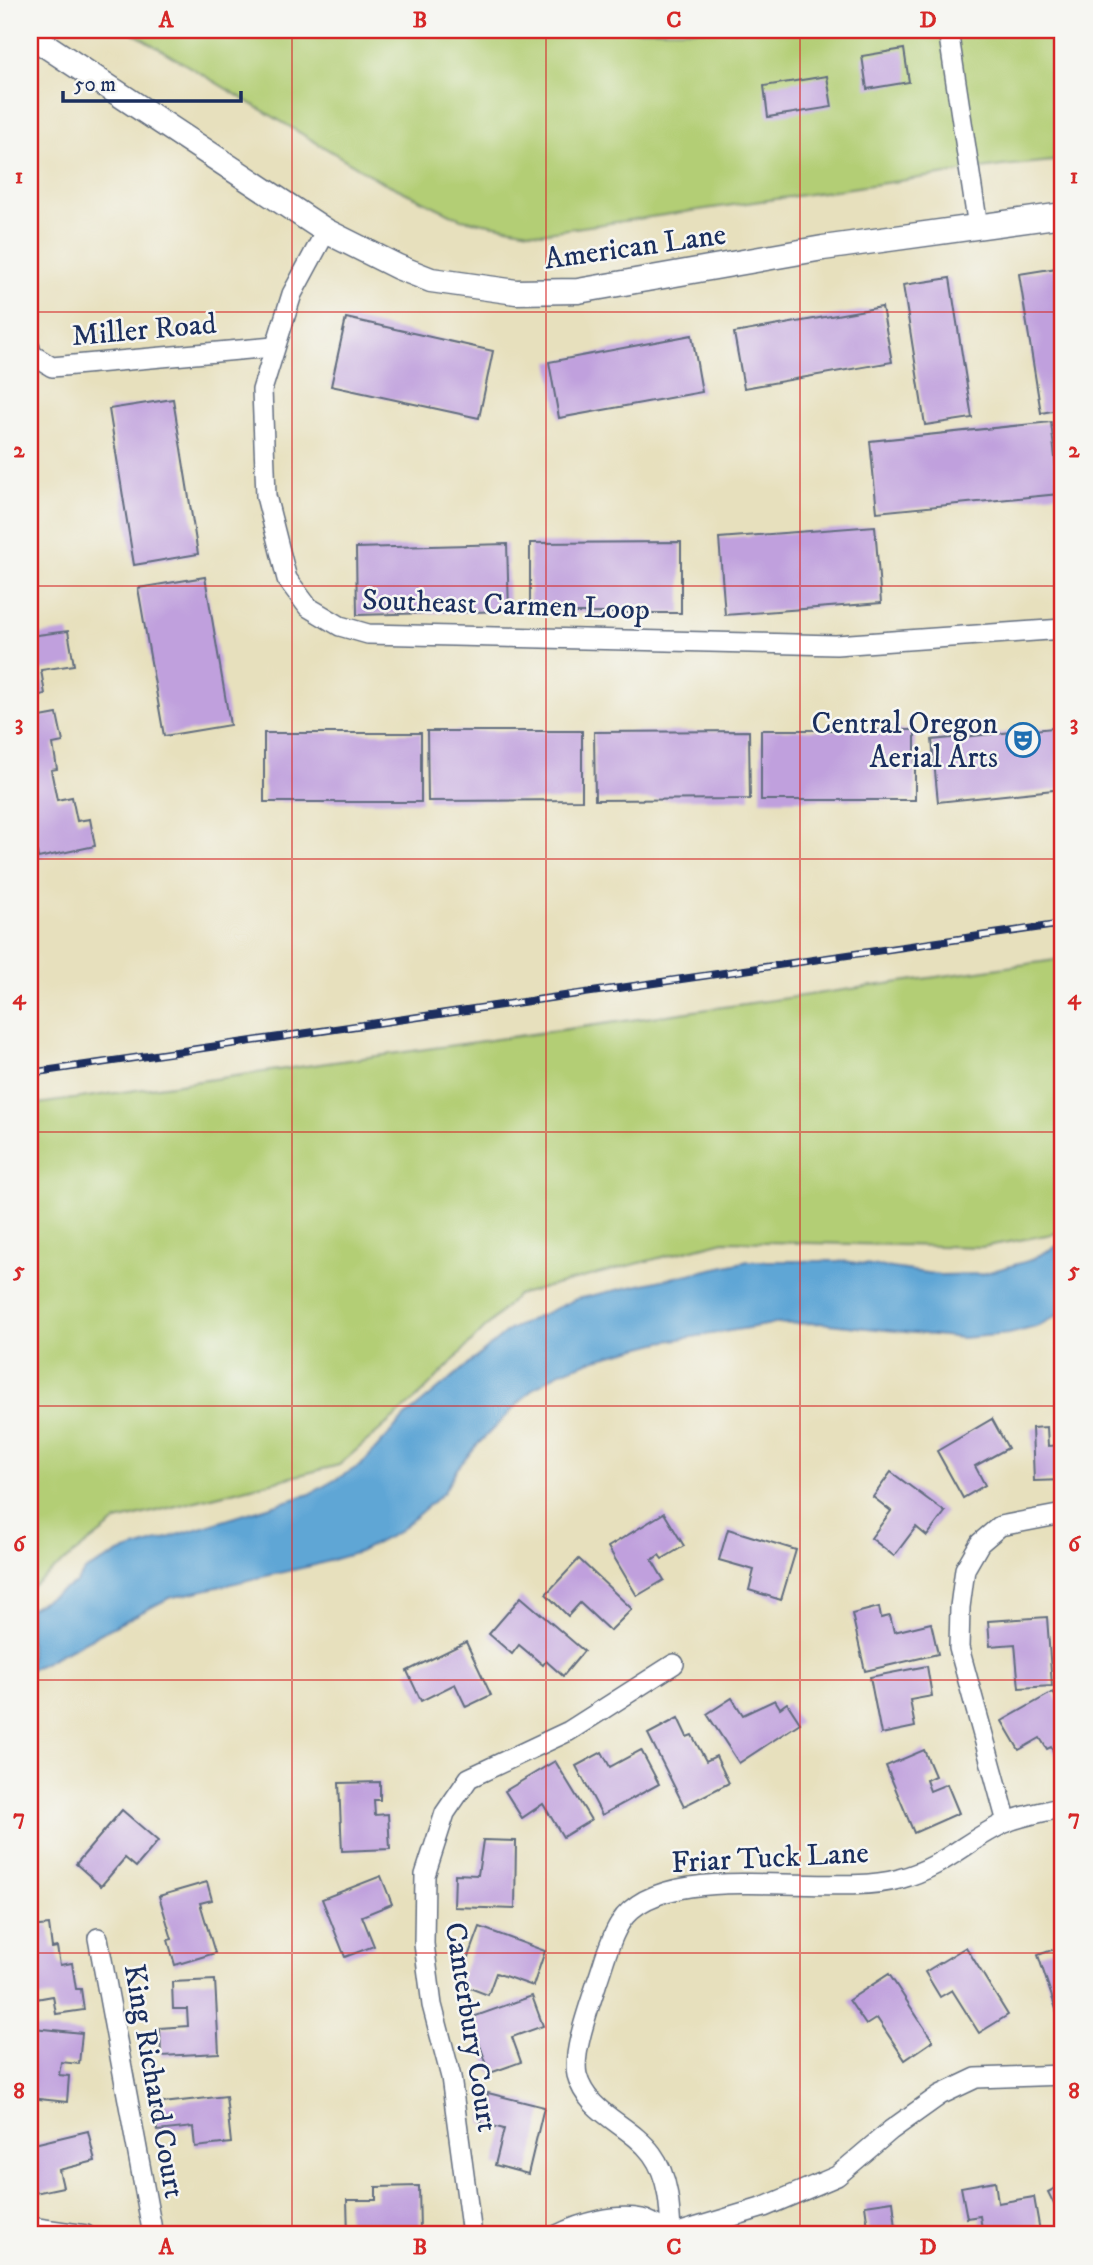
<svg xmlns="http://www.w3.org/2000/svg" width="1093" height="2265" viewBox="0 0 1093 2265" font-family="'IM FELL DW Pica',serif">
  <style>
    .green { fill: #b3ce74; stroke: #677e69; stroke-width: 2 }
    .water { fill: #5ea6d5; stroke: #3c6a9a; stroke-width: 2 }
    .building { fill: #c0a0dd }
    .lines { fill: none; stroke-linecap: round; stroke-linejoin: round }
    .minor-casing { stroke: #626d7f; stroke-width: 22 }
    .tertiary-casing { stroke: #626d7f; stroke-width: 27 }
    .minor { stroke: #fff; stroke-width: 19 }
    .tertiary { stroke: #fff; stroke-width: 24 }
    .rail-casing { stroke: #1b2f5e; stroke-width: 8 }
    .rail { stroke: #f6f6f2; stroke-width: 5; stroke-dasharray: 16; stroke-linecap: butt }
    .grid { fill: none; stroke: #d62828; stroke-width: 2; stroke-opacity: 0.55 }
    .labels { text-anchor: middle; stroke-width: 5; stroke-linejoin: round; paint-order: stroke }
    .street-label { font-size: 30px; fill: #1b2f5e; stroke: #f6f6f2 }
    .poi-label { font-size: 30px; fill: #1b2f5e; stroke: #f6f6f2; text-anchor: end }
    .neatline { fill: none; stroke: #d62828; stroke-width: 2.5 }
    .grid-label { font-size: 23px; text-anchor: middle; font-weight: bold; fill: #d62828 }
  </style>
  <rect width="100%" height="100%" fill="#f6f6f2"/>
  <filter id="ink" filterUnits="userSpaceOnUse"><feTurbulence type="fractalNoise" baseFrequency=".0143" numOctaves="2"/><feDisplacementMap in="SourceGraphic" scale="14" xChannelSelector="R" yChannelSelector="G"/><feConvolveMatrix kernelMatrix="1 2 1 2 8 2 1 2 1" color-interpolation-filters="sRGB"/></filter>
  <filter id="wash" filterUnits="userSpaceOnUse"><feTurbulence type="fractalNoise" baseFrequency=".00686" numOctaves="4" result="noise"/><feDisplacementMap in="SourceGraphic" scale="28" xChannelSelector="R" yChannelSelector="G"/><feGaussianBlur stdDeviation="1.57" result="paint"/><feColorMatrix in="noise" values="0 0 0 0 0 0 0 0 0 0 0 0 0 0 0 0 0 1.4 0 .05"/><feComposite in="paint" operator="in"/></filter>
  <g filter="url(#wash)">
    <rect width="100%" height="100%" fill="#e7e0bd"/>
    <g class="green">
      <polygon points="128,30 1063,30 1063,160 1002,166 541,233 461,219 379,180"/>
      <polygon points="1063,959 1063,1232 982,1247 724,1241 517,1295 417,1398 339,1465 117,1521 30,1588 30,1105"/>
    </g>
    <polygon class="water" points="1063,1243 1063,1312 1036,1327 1009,1334 962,1338 819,1323 773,1324 661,1342 596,1359 560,1372 533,1389 476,1446 456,1470 444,1492 398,1532 359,1552 315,1565 169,1598 30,1670 30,1608 76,1583 86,1570 119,1553 310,1494 361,1465 405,1417 509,1330 576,1299 748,1261 843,1261 941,1275 982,1274 1028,1261"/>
    <g id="blocks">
      <g class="building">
        <polygon points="904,49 909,82 867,89 862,56"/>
        <polygon points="827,76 832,107 768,117 764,86"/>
        <polygon points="1063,267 1063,409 1041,413 1019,274"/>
        <polygon points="950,278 972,418 925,425 903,285"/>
        <polygon points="882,307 892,362 744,388 734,333"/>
        <polygon points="346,318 493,351 479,418 331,386"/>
        <polygon points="692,335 702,392 559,418 549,362"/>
        <polygon points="173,399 198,554 134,565 109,409"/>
        <polygon points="1051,422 1059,494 877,512 870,441"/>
        <polygon points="1063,422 1063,442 1062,442 1059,423"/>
        <polygon points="875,526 881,603 725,615 719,538"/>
        <polygon points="681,542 681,613 530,613 530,543"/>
        <polygon points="507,544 509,611 357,615 356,548"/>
        <polygon points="205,577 230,725 164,736 138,588"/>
        <polygon points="68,631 74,665 41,670 45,694 30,697 30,636"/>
        <polygon points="57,714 63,742 53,744 57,769 51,770 57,800 72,797 77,821 90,819 95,846 38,858 35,840 30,841 30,719"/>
        <polygon points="1063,727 1063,789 938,802 932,740"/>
        <rect x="761" y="730" width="154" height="70"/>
        <polygon points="427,731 582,731 582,800 428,801"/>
        <polygon points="749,731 750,799 595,800 594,732"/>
        <rect x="264" y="733" width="157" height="69"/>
        <polygon points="992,1419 1008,1448 975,1466 985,1485 963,1498 937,1451"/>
        <polygon points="1047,1427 1048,1446 1063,1445 1063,1480 1034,1481 1032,1428"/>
        <polygon points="891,1472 945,1512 927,1536 916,1527 894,1556 871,1538 891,1511 873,1497"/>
        <polygon points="664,1513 684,1546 662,1559 659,1555 652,1560 664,1580 637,1596 608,1547"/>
        <polygon points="728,1529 796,1550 781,1600 749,1590 754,1570 719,1560"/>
        <polygon points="579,1559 632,1609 610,1631 580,1603 568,1616 546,1594"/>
        <polygon points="521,1597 584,1651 563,1676 546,1661 543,1665 519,1645 512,1654 489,1634"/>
        <polygon points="879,1607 881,1618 890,1616 894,1632 931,1623 938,1654 865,1671 852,1614"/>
        <polygon points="1047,1617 1052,1686 1019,1688 1015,1644 990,1646 988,1621"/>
        <polygon points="466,1642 491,1695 466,1707 455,1684 421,1701 407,1671"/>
        <polygon points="927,1666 932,1696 910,1700 915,1727 881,1734 870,1677"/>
        <polygon points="1053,1692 1063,1710 1063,1769 1051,1747 1047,1749 1040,1738 1019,1750 1002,1721"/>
        <polygon points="732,1698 743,1715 775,1700 780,1708 787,1703 800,1723 739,1763 707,1714"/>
        <polygon points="678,1718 687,1737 692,1735 706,1761 716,1756 729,1783 684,1806 648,1734"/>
        <polygon points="641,1750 659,1784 602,1815 576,1766 602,1752 610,1767"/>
        <polygon points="924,1750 935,1776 926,1780 930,1791 947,1784 959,1813 914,1833 886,1766"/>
        <polygon points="555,1761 591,1820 563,1837 543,1804 522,1818 505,1791"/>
        <polygon points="380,1782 380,1800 374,1800 375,1815 388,1814 390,1849 342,1851 339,1783"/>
        <polygon points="122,1810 158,1841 136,1867 125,1858 101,1886 76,1864"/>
        <polygon points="483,1840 516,1841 515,1909 454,1907 455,1874 478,1875"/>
        <polygon points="381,1876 392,1904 362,1916 374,1946 345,1957 322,1899"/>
        <polygon points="207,1882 212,1900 200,1903 215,1953 175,1965 168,1940 172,1939 159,1896"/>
        <polygon points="49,1925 52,1948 57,1947 60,1965 72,1963 76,1989 81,1989 84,2010 56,2014 53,1996 36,1999 34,1985 30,1985 30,1927"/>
        <polygon points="480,1927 545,1951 533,1986 496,1973 488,1995 459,1984"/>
        <polygon points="1063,1946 1063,2016 1059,2018 1038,1955"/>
        <polygon points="966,1947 1008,2015 979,2033 952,1990 940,1997 925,1972"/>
        <polygon points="889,1974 933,2041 905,2060 877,2018 866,2025 849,2000"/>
        <polygon points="215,1980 219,2053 161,2056 160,2028 188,2026 187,2009 173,2009 172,1982"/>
        <polygon points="532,1996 543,2026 512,2037 521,2062 490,2073 470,2018"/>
        <polygon points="33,2028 82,2033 79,2064 61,2062 59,2075 69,2076 67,2102 30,2098"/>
        <polygon points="488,2093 544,2107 528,2174 495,2165 504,2129 481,2123"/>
        <polygon points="226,2096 231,2143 195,2147 193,2127 157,2131 154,2104"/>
        <polygon points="88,2131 95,2161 59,2170 63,2187 30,2194 30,2145"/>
        <polygon points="995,2181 998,2203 1034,2197 1040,2231 983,2235 980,2216 967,2218 961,2187"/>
        <polygon points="1063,2184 1063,2222 1048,2192"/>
        <polygon points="419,2186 420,2230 348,2235 347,2200 376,2200 376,2187"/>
        <polygon points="893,2201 896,2228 915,2226 917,2235 869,2235 865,2205"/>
      </g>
    </g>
  </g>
  <g filter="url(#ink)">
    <use href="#blocks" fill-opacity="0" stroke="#626d7f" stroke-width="2"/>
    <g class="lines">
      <g class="minor-casing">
        <g id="minor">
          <polyline points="948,30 978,227"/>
          <polyline points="326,231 292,294 262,390 266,496 287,579 308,607 340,626 368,634 836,645 1063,629"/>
          <polyline points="30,348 31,354 52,367 273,347"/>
          <polyline points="1007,1822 959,1648 960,1607 965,1569 980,1543 1000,1526 1063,1514"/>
          <polyline points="98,1938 153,2235"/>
          <polyline points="30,2227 86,2235"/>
          <polyline points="472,2235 451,2077 432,2005 424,1944 425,1875 445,1813 469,1778 569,1731 674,1664"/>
          <path d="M 557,2235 C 581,2223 616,2213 642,2219 C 652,2221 663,2230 671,2235 L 764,2207 L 837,2176 L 891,2130 L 940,2095 L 976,2078 L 1063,2075"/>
          <path d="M 671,2235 C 670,2208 669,2177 652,2154 C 630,2124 587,2114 577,2075 C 572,2052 590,2005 597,1982 C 604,1963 609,1940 620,1923 C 660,1856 830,1899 899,1879 C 945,1867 968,1839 1007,1822 C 1024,1815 1045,1812 1063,1807"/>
        </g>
      </g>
      <g class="tertiary-casing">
        <polyline id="tertiary" points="30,35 326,231 398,267 431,280 516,292 578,291 823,248 1063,215"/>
      </g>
      <use href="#minor" class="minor"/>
      <use href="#tertiary" class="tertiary"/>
      <g class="rail-casing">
        <polyline id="rail" points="30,1073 1063,924"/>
      </g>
      <use href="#rail" class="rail"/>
    </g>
  </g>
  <path class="grid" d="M 292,30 L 292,2235M 546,30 L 546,2235M 800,30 L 800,2235M 30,312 L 1063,312M 30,586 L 1063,586M 30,859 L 1063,859M 30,1132 L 1063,1132M 30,1406 L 1063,1406M 30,1680 L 1063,1680M 30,1953 L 1063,1953"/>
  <defs>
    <g id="theatre-ring" transform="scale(1.75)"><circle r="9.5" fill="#f6f6f2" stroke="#1f6fb2" stroke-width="1.5"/><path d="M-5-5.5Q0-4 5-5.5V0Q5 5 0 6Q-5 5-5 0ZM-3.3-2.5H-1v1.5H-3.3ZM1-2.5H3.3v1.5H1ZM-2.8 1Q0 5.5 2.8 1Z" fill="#1f6fb2"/></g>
  </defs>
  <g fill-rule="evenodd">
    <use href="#theatre-ring" x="1023" y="740"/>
  </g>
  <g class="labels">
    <g class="street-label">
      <text transform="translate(635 246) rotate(-8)" y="10">American Lane</text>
      <text transform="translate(144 329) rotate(-5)" y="10">Miller Road</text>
      <text transform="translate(506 604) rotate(2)" y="10">Southeast Carmen Loop</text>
      <text transform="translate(770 1857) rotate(-3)" y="10">Friar Tuck Lane</text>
      <text transform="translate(472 2027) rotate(81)" y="10">Canterbury Court</text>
      <text transform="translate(155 2081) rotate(80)" y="10">King Richard Court</text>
    </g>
    <g class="poi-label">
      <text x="998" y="733">Central Oregon<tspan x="998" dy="34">Aerial Arts</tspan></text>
    </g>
  </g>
  <rect width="1093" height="2265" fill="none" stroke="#f6f6f2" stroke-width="77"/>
  <path d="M63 91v10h178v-10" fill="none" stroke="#1b2f5e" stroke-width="3.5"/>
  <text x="74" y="91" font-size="21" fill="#1b2f5e" stroke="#f6f6f2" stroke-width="5" paint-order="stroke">50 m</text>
  <rect x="38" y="38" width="1016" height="2188" class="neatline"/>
  <g class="grid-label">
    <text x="166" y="27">A</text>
    <text x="420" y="27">B</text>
    <text x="674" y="27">C</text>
    <text x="928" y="27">D</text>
    <text x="19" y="183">1</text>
    <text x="1074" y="183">1</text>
    <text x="19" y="457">2</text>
    <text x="1074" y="457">2</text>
    <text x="19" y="730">3</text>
    <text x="1074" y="730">3</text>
    <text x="19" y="1004">4</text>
    <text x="1074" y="1004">4</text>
    <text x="19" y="1277">5</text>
    <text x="1074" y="1277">5</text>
    <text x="19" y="1551">6</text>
    <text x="1074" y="1551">6</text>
    <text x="19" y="1824">7</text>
    <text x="1074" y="1824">7</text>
    <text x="19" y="2098">8</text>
    <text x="1074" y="2098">8</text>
    <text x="166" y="2254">A</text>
    <text x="420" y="2254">B</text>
    <text x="674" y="2254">C</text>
    <text x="928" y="2254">D</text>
  </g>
</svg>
